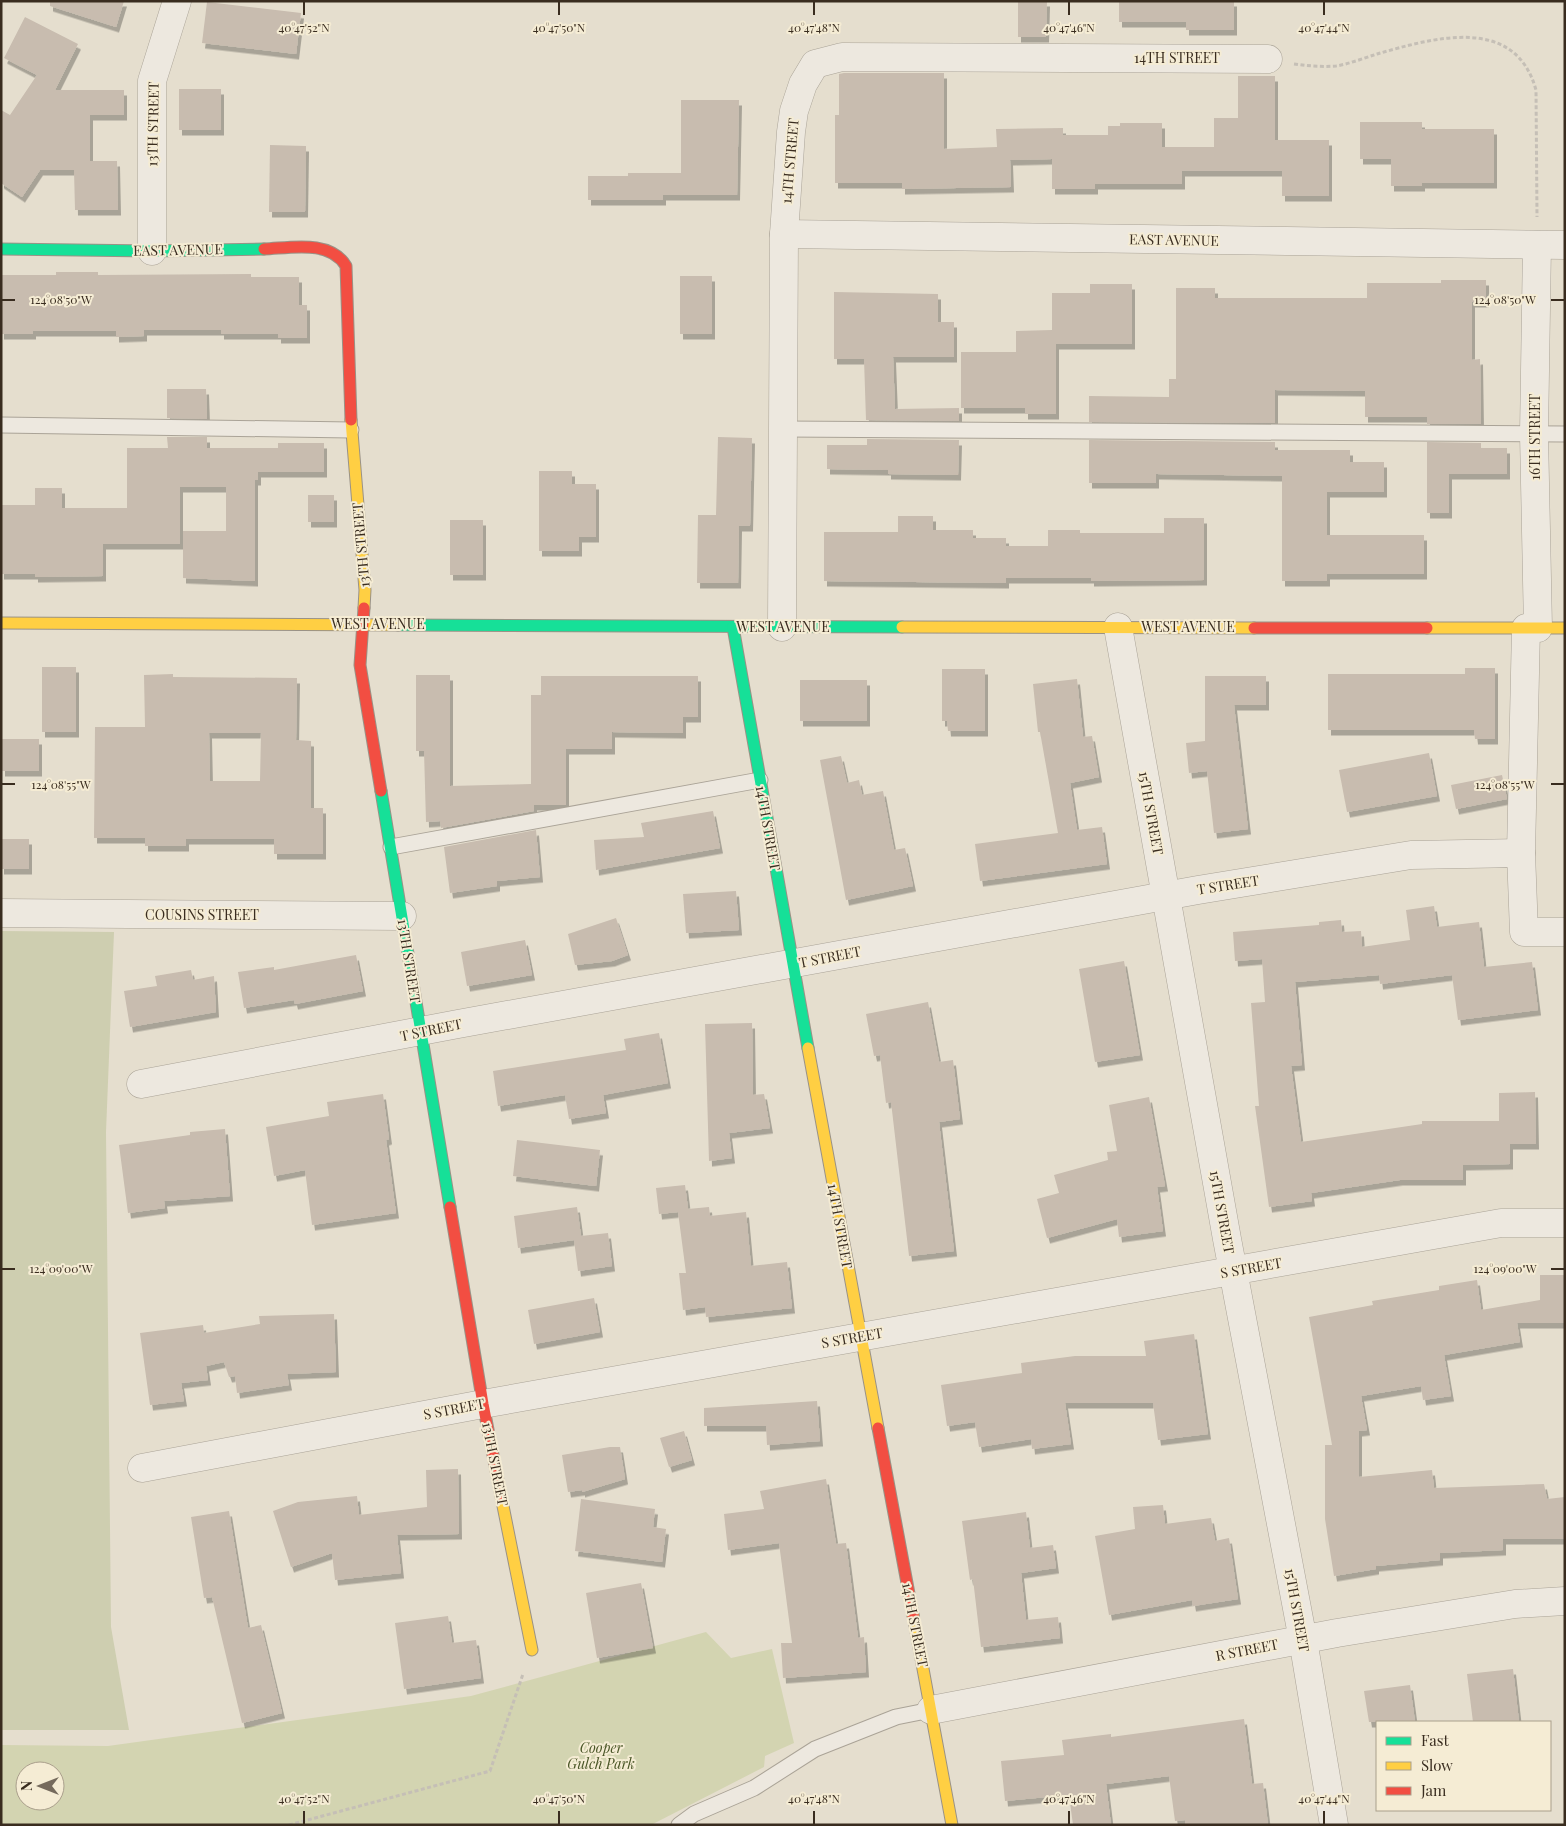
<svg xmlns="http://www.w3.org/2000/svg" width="1566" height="1826" viewBox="0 0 1566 1826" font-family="'Playfair Display',serif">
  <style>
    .green { fill: #d3d4b1; fill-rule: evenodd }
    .cemetery { fill: #ceceb0 }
    .building { fill: #c8bcaf; fill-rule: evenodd; filter: url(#shadow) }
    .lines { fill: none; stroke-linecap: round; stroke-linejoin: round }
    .lane-casing { stroke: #aaa397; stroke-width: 17 }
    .street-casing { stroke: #aaa397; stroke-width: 29 }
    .fast-casing { stroke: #9a9286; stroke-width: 13 }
    .slow-casing { stroke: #9a9286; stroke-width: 13 }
    .jam-casing { stroke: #9a9286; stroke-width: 13 }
    .path { stroke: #c5bfb6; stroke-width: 3; stroke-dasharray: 4 2.5; stroke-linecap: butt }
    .lane { stroke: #ede8df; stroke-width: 15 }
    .street { stroke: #ede8df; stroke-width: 28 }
    .fast { stroke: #16e098; stroke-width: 11 }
    .slow { stroke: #ffcf43; stroke-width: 11 }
    .jam { stroke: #f24e42; stroke-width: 11 }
    .ticks { fill: none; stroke: #392c1f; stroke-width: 2 }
    .labels { text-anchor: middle; stroke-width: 4; stroke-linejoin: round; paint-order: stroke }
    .street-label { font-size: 14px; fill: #392c1f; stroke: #f5ecd4 }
    .park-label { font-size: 14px; font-style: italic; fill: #495526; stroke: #f5ecd4 }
    .ticks-label { font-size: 12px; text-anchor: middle; fill: #392c1f; stroke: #f5ecd4; stroke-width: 4; stroke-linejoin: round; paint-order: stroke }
  </style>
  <defs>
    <filter id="shadow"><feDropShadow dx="3" dy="5.5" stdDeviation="0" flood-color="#0004"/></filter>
  </defs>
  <rect width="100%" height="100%" fill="#e5dece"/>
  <path class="green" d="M 706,1632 L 731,1658 L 772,1649 L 794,1743 L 765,1756 L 764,1767 L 651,1825 L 1,1825 L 1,1745 L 108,1746 L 471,1696 ZM 25,1771 L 55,1771 L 55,1801 L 25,1801 Z"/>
  <polygon class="cemetery" points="1,931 114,932 106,1132 111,1627 129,1730 1,1730"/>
  <g class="building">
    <polygon points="50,1 124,1 116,27 50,6"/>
    <polygon points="1018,1 1047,1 1046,37 1018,37"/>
    <polygon points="1119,1 1234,1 1234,30 1186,30 1186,22 1119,22"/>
    <polygon points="207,2 301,13 296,54 202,43"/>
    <polygon points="25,17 78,44 55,90 124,90 124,115 90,115 90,161 117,161 118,210 75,210 74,170 40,170 22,197 1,183 1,110 10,115 37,75 4,58"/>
    <polygon points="844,73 944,73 944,149 997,147 996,129 1063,128 1063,135 1108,135 1108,126 1120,126 1120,123 1162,123 1162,147 1214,147 1214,118 1238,118 1238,76 1275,76 1275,140 1329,140 1329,196 1282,196 1282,171 1182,171 1182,184 1095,184 1095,189 1052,189 1052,159 1010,160 1011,187 902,189 902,183 835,183 835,115 839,115 839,74"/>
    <rect x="179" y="89" width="42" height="41"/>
    <polygon points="681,100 739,100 737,195 663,195 663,200 588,200 588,176 628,176 628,173 681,173"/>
    <polygon points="1360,122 1422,122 1422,129 1494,129 1494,183 1422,183 1422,186 1391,186 1391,159 1360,159"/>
    <polygon points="270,145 306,146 305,212 269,212"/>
    <polygon points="56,272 98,272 98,275 251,274 251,277 299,277 299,305 307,305 307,338 278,338 278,334 221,334 221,330 144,330 144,336 116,337 116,331 33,331 33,334 1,334 1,275 56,275"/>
    <rect x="680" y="276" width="32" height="58"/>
    <polygon points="1441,280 1486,280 1486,302 1472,302 1472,360 1480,359 1481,424 1427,424 1427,417 1365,417 1365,391 1275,390 1275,423 1089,422 1089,396 1169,397 1169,379 1176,379 1176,288 1215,288 1215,298 1367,298 1367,283 1441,283"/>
    <polygon points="1090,284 1132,284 1132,344 1056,344 1056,414 1025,414 1025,408 961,408 961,352 1016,352 1016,331 1052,330 1052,293 1090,293"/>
    <polygon points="834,292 938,294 938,322 954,322 954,357 893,357 895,409 959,408 959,421 866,420 864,359 834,359"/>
    <polygon points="167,389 206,389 207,419 167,418"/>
    <polygon points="167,437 207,437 207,448 278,448 278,443 324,443 324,472 258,472 258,480 255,480 255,581 183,578 183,531 226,531 226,487 180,487 180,544 103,544 103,576 35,577 35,574 1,574 1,505 35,505 35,488 62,488 62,508 127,508 127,448 168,448"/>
    <polygon points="718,437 752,438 750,526 739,526 738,583 697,583 698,515 716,515"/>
    <polygon points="867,439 959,440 958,475 888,474 888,470 827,469 827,445 867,445"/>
    <polygon points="1089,440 1275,442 1275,450 1350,450 1350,462 1384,462 1384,492 1327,492 1327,535 1424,535 1424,574 1327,574 1327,581 1282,581 1282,476 1156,474 1156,483 1089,483"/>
    <polygon points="1427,442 1481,443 1481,448 1507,448 1507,474 1449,474 1449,513 1427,513"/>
    <polygon points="539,471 572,471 572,484 596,484 596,537 579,537 579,551 539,551"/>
    <rect x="308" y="495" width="26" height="27"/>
    <polygon points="898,516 933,516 933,530 973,530 973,538 1006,538 1006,546 1048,546 1048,530 1080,530 1080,533 1164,533 1164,518 1204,518 1204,580 1091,581 1091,578 1006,578 1006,583 824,581 824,532 898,532"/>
    <rect x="450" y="520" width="33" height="55"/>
    <rect x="42" y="667" width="34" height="65"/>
    <polygon points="1465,668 1495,668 1495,739 1475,739 1474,730 1328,730 1328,674 1465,674"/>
    <polygon points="942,669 985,669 985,731 948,731 947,721 942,721"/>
    <path d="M 173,674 L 173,677 L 297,678 L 296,740 L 311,741 L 311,808 L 323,808 L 323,854 L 274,854 L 274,839 L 186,839 L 186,846 L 145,846 L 145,838 L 94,838 L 95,727 L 145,727 L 144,675 ZM 209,733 L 261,733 L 260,781 L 210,781 Z"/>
    <polygon points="416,675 450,675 450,786 531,784 531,695 541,695 541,676 698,676 698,717 683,717 683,733 612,732 612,749 566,749 566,805 534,805 534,811 441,828 440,821 426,822 424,751 416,751"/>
    <polygon points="1205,676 1266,676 1266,705 1234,705 1248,829 1214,833 1207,771 1189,773 1186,743 1205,741"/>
    <polygon points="1077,679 1083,737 1092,736 1099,777 1070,783 1077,830 1102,827 1107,864 980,881 975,844 1058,833 1040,732 1038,732 1033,684"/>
    <rect x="800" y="680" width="67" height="41"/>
    <rect x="2" y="739" width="37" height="32"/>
    <polygon points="1429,753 1437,796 1347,812 1339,770"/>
    <polygon points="841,756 847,783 859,780 862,795 883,791 894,850 905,848 913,886 846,900 820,760"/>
    <polygon points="1502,775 1507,799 1456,809 1451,785"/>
    <polygon points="713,811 720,848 596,870 594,840 644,837 641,823"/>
    <polygon points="536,830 540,877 497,881 497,886 450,893 444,847"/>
    <rect x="1" y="839" width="28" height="30"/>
    <polygon points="736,891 739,930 686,933 683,894"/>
    <polygon points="1434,906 1437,927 1479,922 1484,967 1532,962 1538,1010 1458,1020 1452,975 1380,984 1379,975 1295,982 1302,1065 1291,1066 1301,1142 1422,1124 1422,1121 1499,1121 1499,1093 1535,1092 1536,1144 1510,1144 1510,1164 1463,1165 1463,1180 1400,1180 1311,1193 1312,1201 1269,1207 1255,1106 1259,1106 1251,1003 1265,1002 1262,959 1235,961 1233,932 1319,925 1319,922 1341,920 1342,932 1361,931 1362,947 1410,940 1406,910"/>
    <polygon points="616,918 628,955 612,961 575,965 568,934"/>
    <polygon points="525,940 532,975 467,986 461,952"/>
    <polygon points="356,955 363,991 295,1004 294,1000 244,1008 238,972 274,967 274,970"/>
    <polygon points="1124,961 1140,1055 1095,1062 1079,969"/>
    <polygon points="191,970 193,980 214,976 216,1012 130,1027 124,991 157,986 155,976"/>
    <polygon points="928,1002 939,1062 953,1060 960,1119 939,1122 954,1251 909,1256 891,1102 886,1103 880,1055 874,1056 866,1014"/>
    <polygon points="752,1023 753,1095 764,1094 770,1128 729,1133 732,1158 709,1161 705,1024"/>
    <polygon points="659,1033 668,1083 603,1095 606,1113 569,1119 565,1095 498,1106 493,1071 626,1050 624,1039"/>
    <polygon points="383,1094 389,1139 386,1140 396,1213 312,1225 305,1170 274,1176 266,1127 329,1116 327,1102"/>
    <polygon points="1149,1097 1165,1186 1157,1187 1163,1231 1119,1237 1117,1219 1047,1238 1037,1199 1059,1193 1054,1175 1108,1160 1107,1152 1117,1151 1109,1105"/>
    <polygon points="225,1129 230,1196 164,1201 165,1208 128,1213 119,1145 190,1135 190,1132"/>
    <polygon points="517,1140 600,1150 596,1186 513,1176"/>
    <polygon points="685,1185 688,1209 709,1207 710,1216 746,1212 751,1266 787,1262 792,1308 706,1317 705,1307 683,1310 679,1273 686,1273 678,1212 659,1214 656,1188"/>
    <polygon points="577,1207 581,1236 608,1233 612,1266 578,1271 574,1240 518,1248 514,1216"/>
    <polygon points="1540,1275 1565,1275 1565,1323 1517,1323 1520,1342 1444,1355 1451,1396 1423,1400 1421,1386 1361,1396 1367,1430 1359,1431 1359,1477 1432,1470 1434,1488 1544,1484 1547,1499 1565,1497 1565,1539 1503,1539 1503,1550 1440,1553 1440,1560 1376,1566 1376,1569 1334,1576 1325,1519 1325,1445 1332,1445 1309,1317 1373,1305 1372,1301 1439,1290 1439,1286 1477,1280 1481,1310 1540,1300"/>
    <polygon points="594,1298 600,1332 534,1344 528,1310"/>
    <polygon points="334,1314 336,1372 287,1374 289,1385 237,1393 235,1376 229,1377 224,1362 206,1366 208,1380 181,1383 184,1401 150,1405 140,1333 203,1325 204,1333 260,1324 259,1316"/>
    <polygon points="1194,1334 1208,1434 1158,1440 1153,1403 1065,1403 1071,1444 1032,1449 1031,1439 979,1447 975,1422 947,1426 941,1385 1022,1373 1021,1363 1075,1356 1146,1356 1144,1341"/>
    <polygon points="817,1401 820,1441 767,1445 766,1426 704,1426 704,1408"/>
    <polygon points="684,1431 692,1460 669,1467 660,1438"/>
    <polygon points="610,1447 620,1447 625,1479 582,1492 582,1490 568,1492 562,1455"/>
    <polygon points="458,1469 459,1534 397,1535 401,1573 335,1580 332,1553 291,1567 273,1511 298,1502 357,1496 359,1515 427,1507 426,1470"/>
    <polygon points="826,1479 836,1544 846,1543 858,1638 864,1637 866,1672 783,1678 781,1643 792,1643 779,1543 728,1550 724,1514 764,1509 760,1491"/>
    <polygon points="581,1499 655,1509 653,1527 666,1529 662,1562 575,1551"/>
    <polygon points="1163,1505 1165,1524 1211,1518 1215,1541 1229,1538 1238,1599 1193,1606 1192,1600 1109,1615 1095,1536 1135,1529 1133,1507"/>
    <polygon points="229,1511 248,1628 261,1625 282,1713 242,1723 212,1597 204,1598 191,1517"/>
    <polygon points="1026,1512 1030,1548 1053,1545 1056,1568 1021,1573 1026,1620 1058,1617 1060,1638 981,1647 973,1579 970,1580 962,1521"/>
    <polygon points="641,1583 653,1648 597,1658 586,1593"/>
    <polygon points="448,1616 452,1643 476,1640 481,1678 404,1689 395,1623"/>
    <polygon points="1513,1669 1519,1722 1473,1722 1467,1674"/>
    <polygon points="1410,1685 1415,1722 1369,1722 1364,1691"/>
    <polygon points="1244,1719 1252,1784 1263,1783 1268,1825 1185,1825 1185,1820 1175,1821 1169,1776 1106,1784 1111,1825 1073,1825 1069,1795 1005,1801 1001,1761 1064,1755 1062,1740 1111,1734 1111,1737"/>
  </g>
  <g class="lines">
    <g class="lane-casing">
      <g id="lane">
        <polyline points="1,425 351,430"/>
        <polyline points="783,429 1565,434"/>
        <polyline points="391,847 760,780"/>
        <polyline points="679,1825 694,1814 754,1788 815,1749 896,1717 931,1710"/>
      </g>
    </g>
    <g class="street-casing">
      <g id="street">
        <polyline points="784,234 1565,245"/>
        <polyline points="1537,245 1534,434 1538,628"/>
        <polyline points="152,251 152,81 177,1"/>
        <polyline points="782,627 784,234 791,132 794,111 803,84 815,64 842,57 1268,59"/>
        <polyline points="1118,627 1227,1239 1303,1640 1334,1825"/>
        <polyline points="1521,853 1526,628"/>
        <polyline points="1,913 402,916"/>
        <polyline points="141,1084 458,1024 1198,890 1411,855 1521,853 1524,932 1565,932"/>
        <polyline points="142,1468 483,1404 1501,1223 1565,1223"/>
        <polyline points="931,1710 1337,1633 1515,1604 1565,1601"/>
      </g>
    </g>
    <g class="fast-casing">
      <g id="fast">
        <polyline points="1,249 152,251 264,249"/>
        <polyline points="398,625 902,627"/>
        <polyline points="733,627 808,1048"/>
        <polyline points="381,791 450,1207"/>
      </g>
    </g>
    <g class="slow-casing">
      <g id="slow">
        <polyline points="351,420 365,590 364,608"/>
        <polyline points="1,623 398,625"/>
        <polyline points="902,627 1254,628"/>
        <polyline points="1427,628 1565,628"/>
        <polyline points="808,1048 878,1428"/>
        <polyline points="501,1496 532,1650"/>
        <polyline points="913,1615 952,1825"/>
      </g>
    </g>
    <g class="jam-casing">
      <g id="jam">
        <path d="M 264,249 C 290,248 330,239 346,266 L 351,420"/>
        <polyline points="364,608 360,665 381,791"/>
        <polyline points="1254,628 1427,628"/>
        <polyline points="450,1207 483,1404 501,1496"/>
        <polyline points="878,1428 913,1615"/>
      </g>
    </g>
    <g class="path">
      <path d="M 1294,64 C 1308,66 1322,67 1336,66 C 1349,64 1364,58 1377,54 C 1433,38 1515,14 1536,90 L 1537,217"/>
      <polyline points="289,1825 490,1771 523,1674"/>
    </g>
    <use href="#lane" class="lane"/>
    <use href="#street" class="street"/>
    <use href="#fast" class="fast"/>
    <use href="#slow" class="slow"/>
    <use href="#jam" class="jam"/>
  </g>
  <path class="ticks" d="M 304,2 L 304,15M 559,2 L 559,15M 814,2 L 814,15M 1069,2 L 1069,15M 1324,2 L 1324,15M 2,300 L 15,300M 1551,300 L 1564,300M 2,784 L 15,784M 1551,784 L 1564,784M 2,1269 L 15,1269M 1551,1269 L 1564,1269M 304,1811 L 304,1824M 559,1811 L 559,1824M 814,1811 L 814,1824M 1069,1811 L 1069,1824M 1324,1811 L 1324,1824"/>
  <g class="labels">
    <g class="street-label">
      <text x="1177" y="63">14TH STREET</text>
      <text transform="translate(153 124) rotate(-89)" y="5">13TH STREET</text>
      <text transform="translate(790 161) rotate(-85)" y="5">14TH STREET</text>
      <text transform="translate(1174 240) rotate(1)" y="5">EAST AVENUE</text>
      <text transform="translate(178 250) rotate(-1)" y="5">EAST AVENUE</text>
      <text transform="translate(1535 437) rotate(-90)" y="5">16TH STREET</text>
      <text transform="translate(361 545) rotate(-95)" y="5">13TH STREET</text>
      <text x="378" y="629">WEST AVENUE</text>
      <text x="783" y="632">WEST AVENUE</text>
      <text x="1188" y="632">WEST AVENUE</text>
      <text transform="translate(1151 813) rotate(80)" y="5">15TH STREET</text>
      <text transform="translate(768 828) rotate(80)" y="5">14TH STREET</text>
      <text transform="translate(1228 885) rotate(-9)" y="5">T STREET</text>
      <text x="202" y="920">COUSINS STREET</text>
      <text transform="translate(830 957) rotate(-11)" y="5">T STREET</text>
      <text transform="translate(409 961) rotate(81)" y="5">13TH STREET</text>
      <text transform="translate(431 1030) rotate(-12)" y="5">T STREET</text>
      <text transform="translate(1222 1212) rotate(80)" y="5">15TH STREET</text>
      <text transform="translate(840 1226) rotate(80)" y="5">14TH STREET</text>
      <text transform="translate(1251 1268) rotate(-10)" y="5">S STREET</text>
      <text transform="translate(852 1338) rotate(-10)" y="5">S STREET</text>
      <text transform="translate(454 1409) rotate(-11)" y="5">S STREET</text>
      <text transform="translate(495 1464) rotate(79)" y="5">13TH STREET</text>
      <text transform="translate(1297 1610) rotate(80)" y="5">15TH STREET</text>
      <text transform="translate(915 1625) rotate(79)" y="5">14TH STREET</text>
      <text transform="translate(1247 1650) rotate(-11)" y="5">R STREET</text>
    </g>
    <g class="park-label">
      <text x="601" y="1753">Cooper<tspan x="601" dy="16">Gulch Park</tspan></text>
    </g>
  </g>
  <g class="ticks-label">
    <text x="304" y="32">40°47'52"N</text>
    <text x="559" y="32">40°47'50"N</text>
    <text x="814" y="32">40°47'48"N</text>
    <text x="1069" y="32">40°47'46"N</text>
    <text x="1324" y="32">40°47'44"N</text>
    <text x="1505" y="304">124°08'50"W</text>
    <text x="61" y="304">124°08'50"W</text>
    <text x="1505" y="789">124°08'55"W</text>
    <text x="61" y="789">124°08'55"W</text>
    <text x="1505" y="1273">124°09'00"W</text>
    <text x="61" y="1273">124°09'00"W</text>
    <text x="304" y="1803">40°47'52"N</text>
    <text x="559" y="1803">40°47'50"N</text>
    <text x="814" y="1803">40°47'48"N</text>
    <text x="1069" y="1803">40°47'46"N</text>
    <text x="1324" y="1803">40°47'44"N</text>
  </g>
  <rect width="1566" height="1826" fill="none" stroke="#392c1f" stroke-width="5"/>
  <rect x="1376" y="1721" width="175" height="90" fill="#f5ecd4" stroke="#aa9f8c"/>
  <rect x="1386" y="1737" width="25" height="8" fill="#16e098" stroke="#aa9f8c"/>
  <text x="1421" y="1746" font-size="15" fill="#392c1f">Fast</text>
  <rect x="1386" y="1762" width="25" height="8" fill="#ffcf43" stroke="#aa9f8c"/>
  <text x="1421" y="1771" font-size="15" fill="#392c1f">Slow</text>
  <rect x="1386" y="1787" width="25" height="8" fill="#f24e42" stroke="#aa9f8c"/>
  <text x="1421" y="1796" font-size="15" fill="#392c1f">Jam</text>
  <g transform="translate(40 1786) rotate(270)"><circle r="24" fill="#f5ecd4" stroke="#aa9f8c"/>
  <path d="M0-4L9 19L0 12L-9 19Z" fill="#756a5c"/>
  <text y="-8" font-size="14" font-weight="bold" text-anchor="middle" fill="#392c1f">N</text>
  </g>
</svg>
